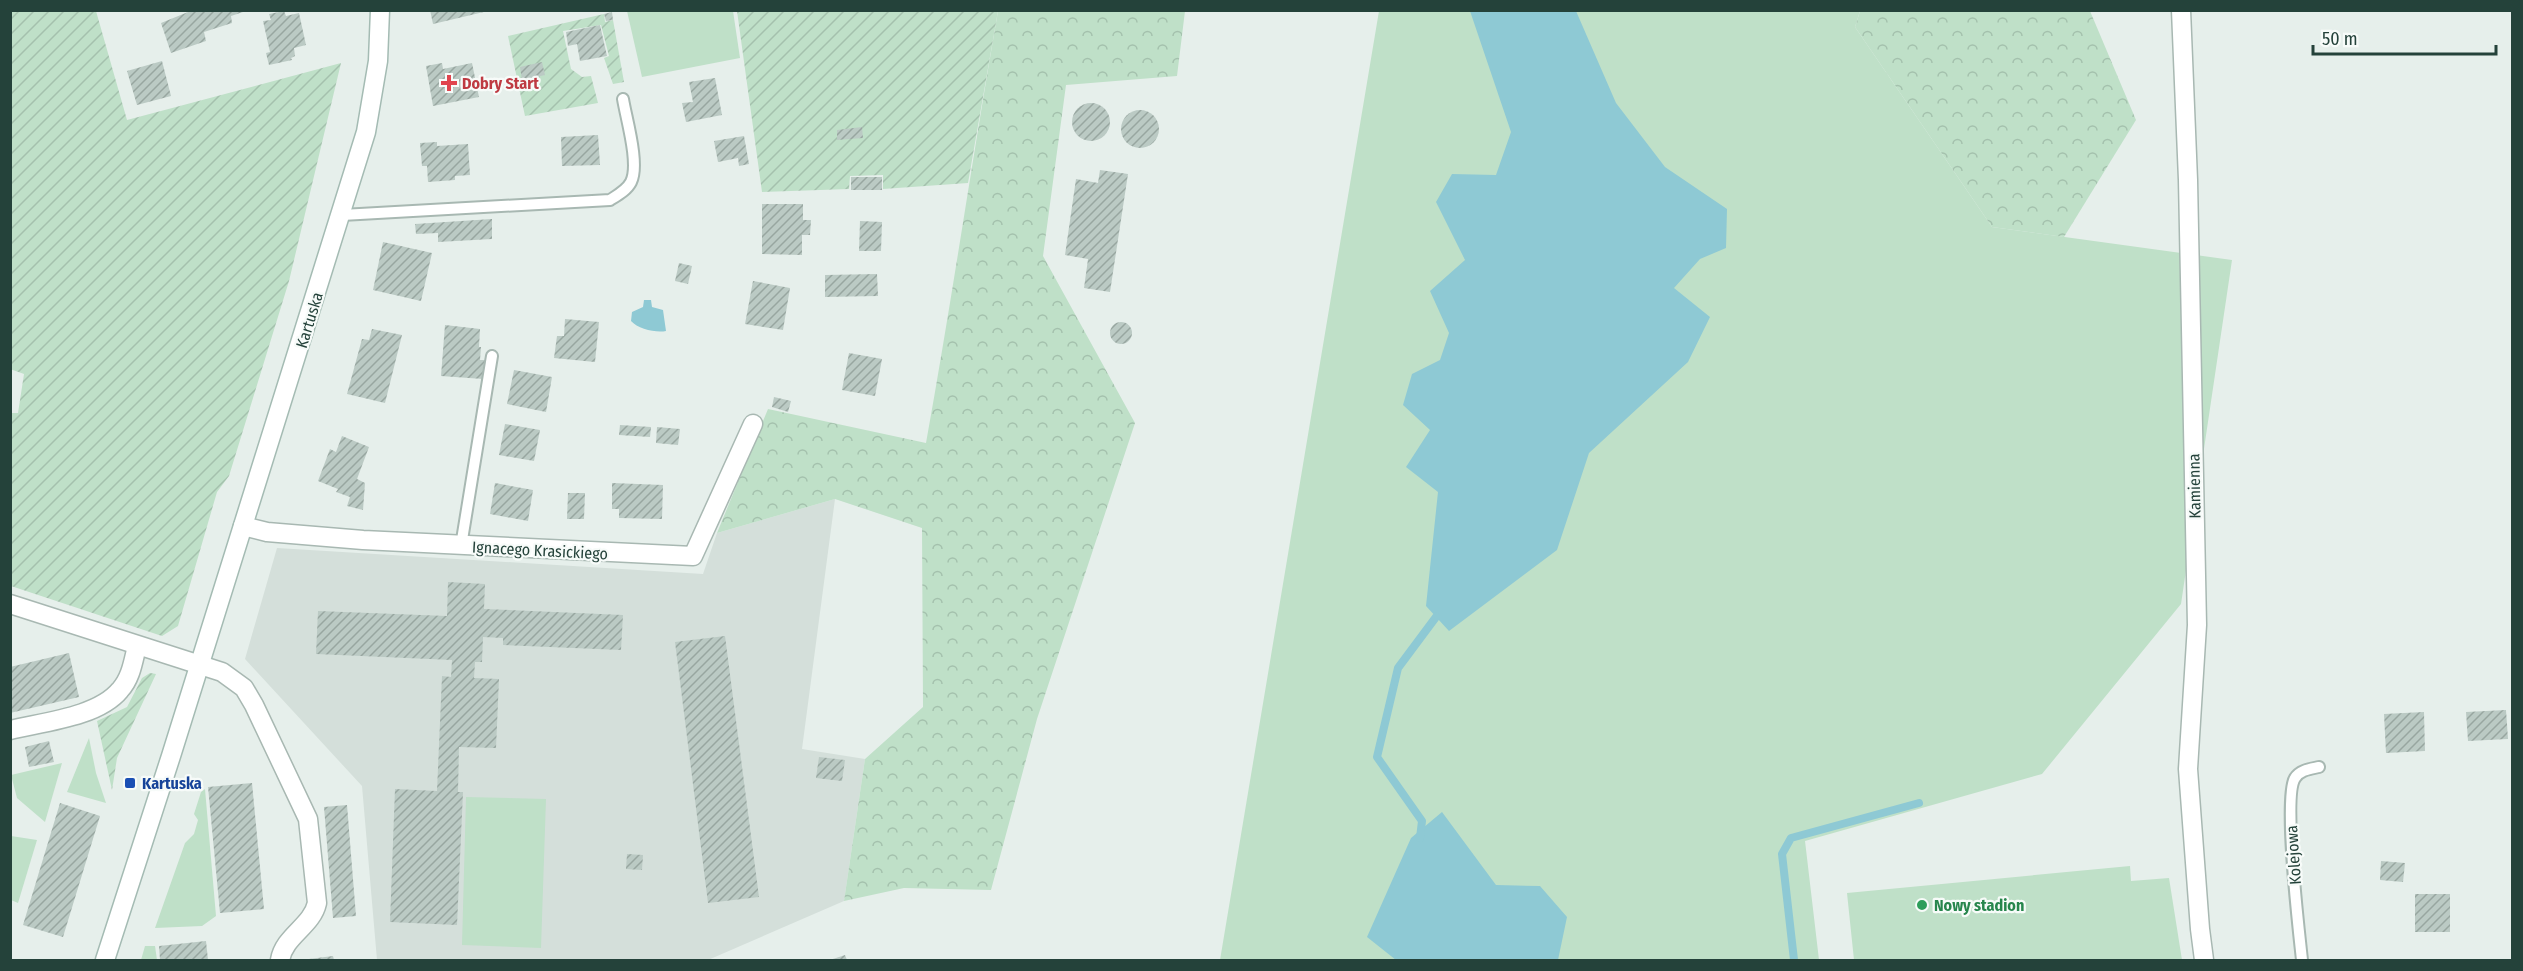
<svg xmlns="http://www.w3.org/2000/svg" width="2523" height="971" viewBox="0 0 2523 971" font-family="'Fira Sans Condensed',sans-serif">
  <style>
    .built { fill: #d4dfda }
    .grass { fill: #bfe0c8 }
    .forest { fill: url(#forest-crowns) }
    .garden { fill: url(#garden-furrows) }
    .water { fill: #8ec9d4 }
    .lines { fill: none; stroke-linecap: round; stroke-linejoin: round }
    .stream { stroke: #8ec9d4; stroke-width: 8 }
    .building { fill: url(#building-hatch) }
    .lane-casing { stroke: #a8b8b2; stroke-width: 14 }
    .street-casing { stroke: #a8b8b2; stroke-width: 21 }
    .secondary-casing { stroke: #a4bbb3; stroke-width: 21 }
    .lane { stroke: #fff; stroke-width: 10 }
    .street { stroke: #fff; stroke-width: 18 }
    .secondary { stroke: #fff; stroke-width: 18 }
    .health-dot { fill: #e0444e; stroke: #f7fbf9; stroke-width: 2 }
    .transit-dot { fill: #1a4fb4; stroke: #f7fbf9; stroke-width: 2 }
    .leisure-dot { fill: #2e9e5b; stroke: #f7fbf9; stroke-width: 2 }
    .labels { text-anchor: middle; stroke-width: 4.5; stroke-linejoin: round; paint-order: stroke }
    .health-label { font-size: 16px; font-weight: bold; fill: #be3a42; stroke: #f7fbf9; text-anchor: start }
    .street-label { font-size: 16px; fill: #24423a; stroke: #f7fbf9 }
    .transit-label { font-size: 16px; font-weight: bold; fill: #164399; stroke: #f7fbf9; text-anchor: start }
    .leisure-label { font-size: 16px; font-weight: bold; fill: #27864d; stroke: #f7fbf9; text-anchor: start }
  </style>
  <defs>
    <pattern id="forest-crowns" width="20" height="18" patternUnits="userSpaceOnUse" patternTransform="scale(1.5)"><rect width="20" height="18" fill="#bfe0c8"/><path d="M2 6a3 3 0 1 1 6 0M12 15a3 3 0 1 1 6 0" fill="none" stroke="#a4c1ad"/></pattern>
    <pattern id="garden-furrows" width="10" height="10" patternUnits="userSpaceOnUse" patternTransform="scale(1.5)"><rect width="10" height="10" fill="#bfe0c8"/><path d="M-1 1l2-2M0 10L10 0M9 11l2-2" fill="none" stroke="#a4c1ad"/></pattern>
    <pattern id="building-hatch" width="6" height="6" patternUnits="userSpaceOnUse" patternTransform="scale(1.5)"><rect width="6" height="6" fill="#bbcac4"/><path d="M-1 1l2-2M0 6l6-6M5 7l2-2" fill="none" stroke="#98a6a0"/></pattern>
  </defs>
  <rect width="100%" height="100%" fill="#e6efeb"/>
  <polygon class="built" points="835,499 802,749 865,759 844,901 708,960 377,960 362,786 245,659 277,548 703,574 717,533"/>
  <g class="grass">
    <polygon points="627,11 733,11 740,58 642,77"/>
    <polygon points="1379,11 1860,11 1855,27 1992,227 2232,260 2181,604 2042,774 1805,841 1819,960 1220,960"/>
    <polygon points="89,738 96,773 106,803 67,792"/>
    <polygon points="62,763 45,822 17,798 11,775"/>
    <polygon points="205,789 216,916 202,926 155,928 185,843 194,834 198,820 194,814 201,792"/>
    <polygon points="466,797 546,799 541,948 462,945"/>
    <polygon points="11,836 37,840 18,903 11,900"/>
    <polygon points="2130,866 2131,881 2169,878 2182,960 1854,960 1847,893"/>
    <polygon points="145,946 155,946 157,960 141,960"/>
  </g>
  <g class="forest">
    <path d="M 998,11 L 1185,11 L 1177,76 L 1066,85 L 1043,256 L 1135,423 L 1037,719 L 991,890 L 904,888 L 844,901 L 865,759 L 923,707 L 922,528 L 835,499 L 717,533 L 768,409 L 926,443 C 952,299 973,154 998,11 Z"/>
    <polygon points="1860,11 2090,11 2136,120 2064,237 1992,227 1855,27"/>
  </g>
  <g class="garden">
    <polygon points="11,10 96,11 127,120 341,63 289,281 229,476 217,492 178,626 162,636 11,586 11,413 18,413 24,374 10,369"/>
    <polygon points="737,11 998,11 968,183 883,189 883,175 850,176 849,189 762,192"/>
    <polygon points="604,14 605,22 613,20 624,82 613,84 604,58 609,56 601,25 563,31 571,69 582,77 591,76 598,103 525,116 508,36"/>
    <polygon points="150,673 156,674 117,758 112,790 97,721 127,707 142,678"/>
  </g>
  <g class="water">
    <polygon points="1470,11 1576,11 1616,103 1665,167 1727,209 1726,248 1700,259 1674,288 1710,317 1688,362 1589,453 1557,550 1449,631 1426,606 1438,492 1406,467 1430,430 1403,405 1412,374 1440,360 1449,333 1430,291 1465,260 1436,202 1452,174 1496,175 1511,132"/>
    <path d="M 644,300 L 651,300 L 652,307 L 663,310 L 666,331 C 656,333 638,329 631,321 L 632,312 L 643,307 Z"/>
    <polygon points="1442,812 1496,885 1540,886 1567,917 1558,960 1396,960 1367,937 1411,838"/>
  </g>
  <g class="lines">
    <g class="stream">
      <polyline points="1420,838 1422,821 1377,757 1398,668 1436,617"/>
      <polyline points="1794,960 1782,854 1791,838 1919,803"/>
    </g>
  </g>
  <g class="building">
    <polygon points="193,10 246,10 246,11 231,16 232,23 204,32 206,41 171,53 161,23"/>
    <polygon points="430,10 488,10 488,11 433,24"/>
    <polygon points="284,11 286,16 299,13 306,45 294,48 295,56 291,58 292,60 269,65 266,53 270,52 263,21 271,20 269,14"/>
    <polygon points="612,12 613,20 606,21 604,14"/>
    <polygon points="600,25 607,56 580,61 577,44 568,46 566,32"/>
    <polygon points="162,61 171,96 137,105 127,71"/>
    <polygon points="542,62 545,75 522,80 520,67"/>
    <polygon points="442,63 443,69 472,63 479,97 433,106 426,66"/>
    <polygon points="715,78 722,115 686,122 682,103 693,102 689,82"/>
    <circle cx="1091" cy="122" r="19"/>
    <circle cx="1140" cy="129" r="19"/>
    <polygon points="862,127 863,138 837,140 837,130"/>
    <polygon points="598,135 600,165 562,166 561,137"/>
    <polygon points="744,136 749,164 739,166 738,158 718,162 714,141"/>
    <polygon points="437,142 437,146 468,144 470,175 455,176 455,180 428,182 427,166 422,166 420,143"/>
    <polygon points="1100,170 1128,174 1110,292 1084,288 1088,259 1065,255 1076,179 1098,183"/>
    <rect x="851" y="177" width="31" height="13"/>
    <polygon points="762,204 803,204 803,220 811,220 810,235 802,235 802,255 762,254"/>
    <polygon points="492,219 492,239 438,242 438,233 416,234 415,224"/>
    <polygon points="860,221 882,222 881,251 859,251"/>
    <polygon points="383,242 432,253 421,301 373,290"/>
    <polygon points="679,263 692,266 688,284 675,281"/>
    <polygon points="877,274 878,296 825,297 825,275"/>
    <polygon points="753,281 790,288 783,330 745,324"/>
    <polygon points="565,319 599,322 595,362 554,358 557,336 564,336"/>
    <circle cx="1121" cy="333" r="11"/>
    <polygon points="445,325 480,329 479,347 481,347 480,360 485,360 483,379 441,376"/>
    <polygon points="372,329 402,335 385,403 347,394 362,339 369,340"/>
    <polygon points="849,353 882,359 875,396 842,390"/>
    <polygon points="514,370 552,377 546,412 507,404"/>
    <polygon points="774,397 791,401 788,412 772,407"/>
    <polygon points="505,424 540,430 534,461 499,455"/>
    <polygon points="620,425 651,427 650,437 619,435"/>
    <polygon points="657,427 680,429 678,445 656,443"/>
    <polygon points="342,436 369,447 357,479 365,483 363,510 347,506 350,497 336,492 338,489 318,481 330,449 336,452"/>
    <polygon points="495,483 533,490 528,521 490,514"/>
    <polygon points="612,483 663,485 662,519 619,518 619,509 612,509"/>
    <polygon points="568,493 585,493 584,519 567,519"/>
    <polygon points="448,582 485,584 484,609 623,615 621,650 503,645 503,638 483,637 482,662 475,662 474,678 499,679 496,748 459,747 458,792 463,792 457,925 390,922 395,789 437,791 442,676 451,677 452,660 316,654 318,611 447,616"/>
    <polygon points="725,636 759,897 708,903 675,642"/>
    <polygon points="69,653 79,697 10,713 10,667"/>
    <polygon points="2506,710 2508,739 2468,741 2466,712"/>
    <polygon points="2424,712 2425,751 2386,753 2384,714"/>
    <polygon points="49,741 54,762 29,767 25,747"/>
    <polygon points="819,757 845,760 842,781 816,778"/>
    <polygon points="252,783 264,909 220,913 208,787"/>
    <polygon points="60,803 100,816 63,937 23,925"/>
    <polygon points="347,805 356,916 333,918 324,807"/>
    <polygon points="627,854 643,855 642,870 626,869"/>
    <polygon points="2381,861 2405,863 2403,882 2380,880"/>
    <rect x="2415" y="894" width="35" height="38"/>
    <polygon points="206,941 208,960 160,960 159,946"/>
    <polygon points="845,955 847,960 830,960"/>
    <polygon points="333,956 334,960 309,960 309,959"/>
  </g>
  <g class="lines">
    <g class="lane-casing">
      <g id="lane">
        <path d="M 342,215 L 610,200 C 618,195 627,190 631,182 C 640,164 626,118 623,99"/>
        <polyline points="461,546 492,356"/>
        <path d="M 2302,960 C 2299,932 2283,796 2295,778 C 2300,770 2310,769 2319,767"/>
      </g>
    </g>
    <g class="street-casing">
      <g id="street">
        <polyline points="2181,10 2188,180 2197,625 2188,769 2200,929 2204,960"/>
        <polyline points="243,526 267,532 363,540 693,556 753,424"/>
        <path d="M 10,604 L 222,672 L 244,688 L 254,705 L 308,819 L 317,903 C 312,926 284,936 280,960"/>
        <path d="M 10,730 C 43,722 98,717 120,690 C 131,678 133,662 137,646"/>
      </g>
    </g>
    <g class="secondary-casing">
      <polyline id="secondary" points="105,960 171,756 366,132 378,61 380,10"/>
    </g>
    <use href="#lane" class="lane"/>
    <use href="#street" class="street"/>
    <use href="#secondary" class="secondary"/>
  </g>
  <path class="health-dot" d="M446 74h6v6h6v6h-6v6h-6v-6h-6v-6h6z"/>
  <rect class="transit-dot" x="124" y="777" width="12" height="12" rx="3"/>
  <circle class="leisure-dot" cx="1922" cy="905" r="6"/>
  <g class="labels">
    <g class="health-label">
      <text x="462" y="89">Dobry Start</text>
    </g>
    <g class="street-label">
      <text transform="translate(309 320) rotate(-73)" y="6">Kartuska</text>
      <text transform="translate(2194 486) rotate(-91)" y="6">Kamienna</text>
      <text transform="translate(540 550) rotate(3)" y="6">Ignacego Krasickiego</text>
      <text transform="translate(2293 855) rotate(-94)" y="6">Kolejowa</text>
    </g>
    <g class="transit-label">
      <text x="142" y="789">Kartuska</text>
    </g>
    <g class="leisure-label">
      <text x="1934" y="911">Nowy stadion</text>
    </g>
  </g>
  <rect width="2523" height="971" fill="none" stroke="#24423a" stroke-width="24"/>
  <path d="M2313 45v9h183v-9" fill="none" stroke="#24423a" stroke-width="3"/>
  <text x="2322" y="45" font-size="18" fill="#24423a" stroke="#f7fbf9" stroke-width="4.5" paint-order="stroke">50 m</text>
</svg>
